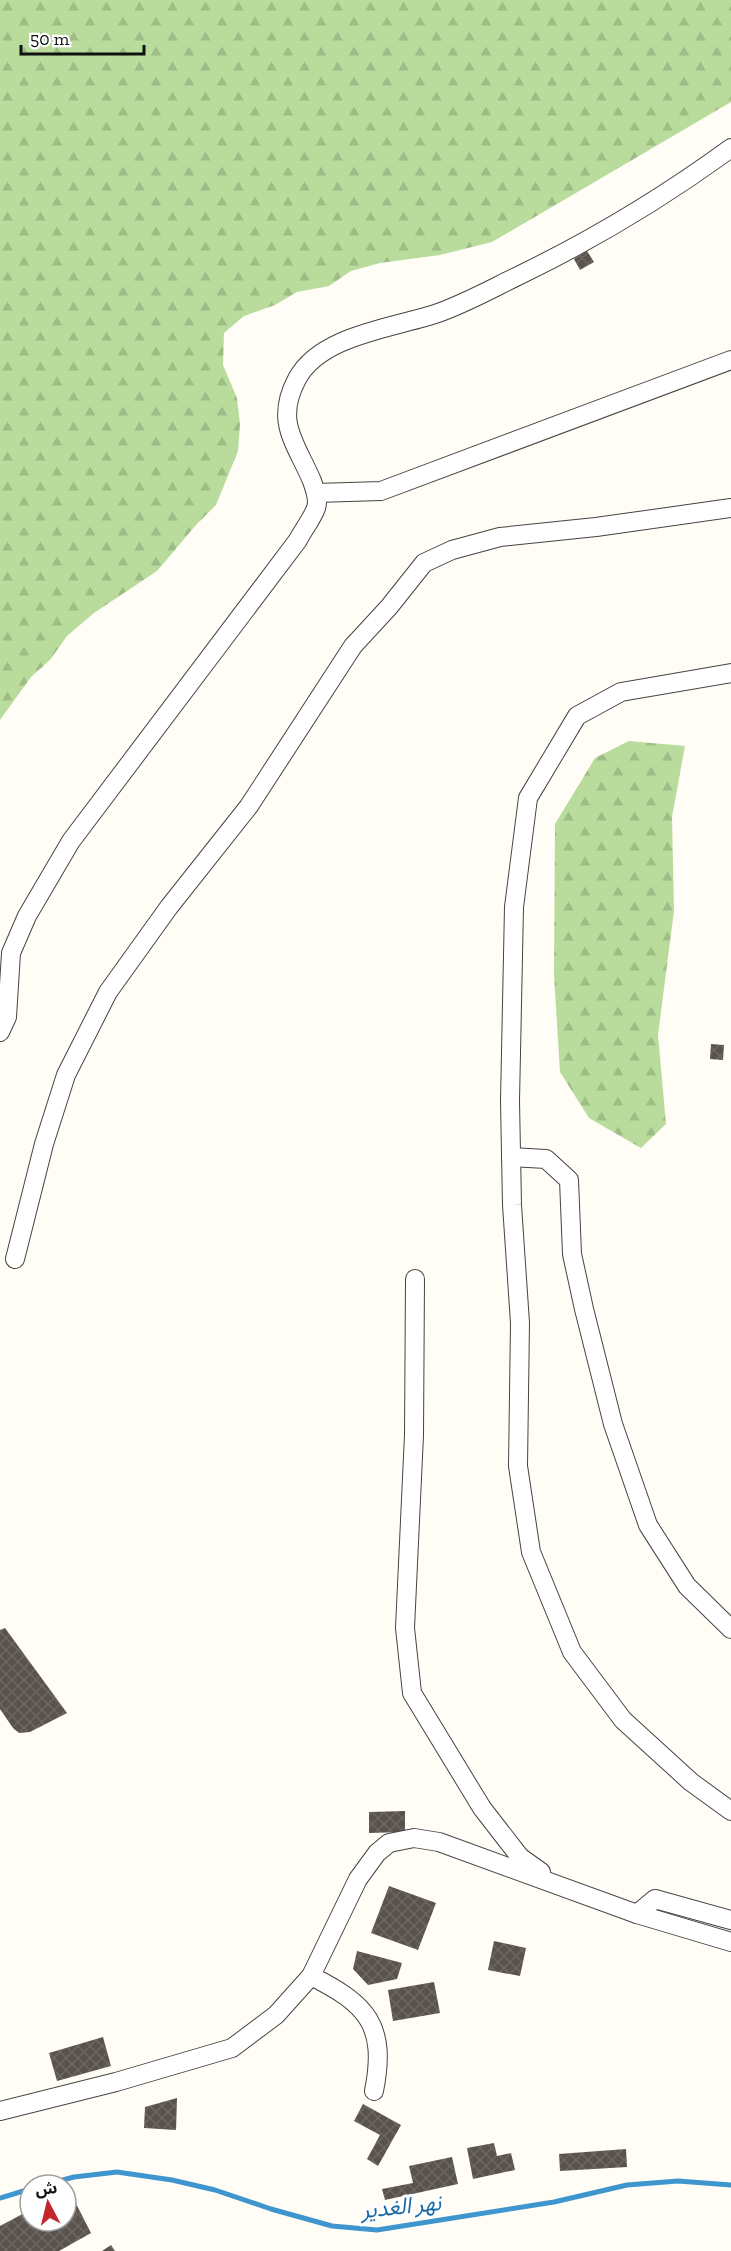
<svg xmlns="http://www.w3.org/2000/svg" width="731" height="2251" viewBox="0 0 731 2251" font-family="'Zilla Slab','Noto Sans Arabic',serif">
  <style>
    .forest { fill: url(#forest-firs) }
    .lines { fill: none; stroke-linecap: round; stroke-linejoin: round }
    .stream { stroke: #3f96cf; stroke-width: 5 }
    .building { fill: url(#building-cross-hatch) }
    .minor-casing { stroke: #444; stroke-width: 20 }
    .minor { stroke: #fff; stroke-width: 18 }
    .labels { text-anchor: middle; stroke-width: 6; stroke-linejoin: round; paint-order: stroke }
    .water-label { font-size: 22px; font-style: italic; fill: #1768a6; stroke: #fff }
  </style>
  <defs>
    <pattern id="forest-firs" width="22" height="20" patternUnits="userSpaceOnUse" patternTransform="scale(1.5)"><rect width="22" height="20" fill="#b9dc9c"/><path d="M5 1l3.5 6h-7zM16 11l3.5 6h-7z" fill="#9ebc85"/></pattern>
    <pattern id="building-cross-hatch" width="8" height="8" patternUnits="userSpaceOnUse" patternTransform="scale(1.5)"><rect width="8" height="8" fill="#5a524d"/><path d="M0 0l8 8M0 8l8-8" fill="none" stroke="#6d6662"/></pattern>
  </defs>
  <rect width="100%" height="100%" fill="#fffdf5"/>
  <g class="forest">
    <polygon points="0,0 731,0 731,102 492,242 440,255 380,263 351,271 329,286 297,292 275,305 244,316 224,333 223,365 237,398 240,424 238,451 216,505 196,525 157,571 94,613 67,636 50,660 31,677 0,720"/>
    <polygon points="629,741 685,746 672,817 674,911 658,1035 666,1124 641,1148 589,1118 560,1072 554,975 555,824 595,758"/>
  </g>
  <g class="lines">
    <g class="stream">
      <polyline points="44,2185 74,2177 117,2172 172,2180 215,2190 271,2209 332,2226 377,2230 554,2202 627,2185 678,2181 731,2185"/>
      <polyline points="0,2198 30,2189"/>
    </g>
  </g>
  <g class="building">
    <polygon points="587,251 594,262 580,270 574,259"/>
    <polygon points="711,1044 724,1045 723,1060 710,1059"/>
    <polygon points="5,1628 67,1713 30,1732 19,1733 13,1728 0,1709 0,1630"/>
    <polygon points="405,1811 405,1832 369,1833 369,1812"/>
    <polygon points="389,1886 436,1903 418,1950 371,1933"/>
    <polygon points="494,1941 526,1948 520,1976 488,1970"/>
    <polygon points="357,1951 402,1963 397,1979 368,1985 353,1969"/>
    <polygon points="434,1982 440,2013 393,2021 388,1990"/>
    <polygon points="103,2037 111,2066 57,2081 49,2053"/>
    <polygon points="177,2098 176,2130 144,2128 145,2107"/>
    <polygon points="363,2104 401,2125 378,2166 367,2159 380,2135 354,2121"/>
    <polygon points="494,2143 497,2156 511,2153 515,2170 473,2179 467,2148"/>
    <polygon points="626,2149 627,2167 560,2171 559,2154"/>
    <polygon points="452,2157 458,2184 385,2200 382,2189 413,2183 409,2166"/>
    <polygon points="69,2190 91,2233 59,2251 0,2251 0,2226 30,2210 30,2221 66,2221 66,2191"/>
    <polygon points="111,2245 115,2251 102,2251"/>
  </g>
  <g class="lines">
    <g class="minor-casing">
      <g id="minor">
        <polyline points="316,493 381,491 731,360"/>
        <polyline points="731,673 621,692 577,716 528,798 514,907 510,1101 512,1205 520,1323 518,1466 531,1552 572,1652 623,1720 691,1782 731,1811"/>
        <path d="M 0,1032 L 7,1017 L 11,953 L 27,916 L 71,841 L 298,540 C 303,530 312,519 316,508 C 319,499 315,490 312,481 C 296,443 274,422 297,379 C 320,335 394,328 438,313 C 466,303 493,288 520,275 C 594,239 664,197 731,148"/>
        <polyline points="511,1157 546,1159 569,1180 572,1254 584,1309 613,1424 648,1525 687,1586 731,1629"/>
        <polyline points="15,1259 44,1144 66,1075 108,992 169,907 249,806 353,646 389,607 424,563 452,550 500,537 596,527 731,508"/>
        <polyline points="415,1279 414,1435 405,1628 412,1693 482,1808 520,1857 541,1872"/>
        <polyline points="637,1914 655,1899 731,1920"/>
        <path d="M 311,1976 C 367,2004 387,2025 374,2091"/>
        <polyline points="0,2111 116,2082 232,2048 276,2015 311,1976 358,1879 377,1853 389,1843 414,1838 439,1842 637,1914 731,1942"/>
      </g>
    </g>
    <use href="#minor" class="minor"/>
  </g>
  <g class="labels">
    <g class="water-label">
      <text transform="translate(401 2206) rotate(-6)" y="8">نهر الغدير</text>
    </g>
  </g>
  <g transform="translate(48 2203) rotate(353)"><circle r="28" fill="#ffffff" stroke="#a0a0a0" stroke-width="1.5"/>
  <path d="M0-4.5L10 22L0 15L-10 22Z" fill="#c4262e"/>
  <text y="-9" font-size="16" font-weight="bold" text-anchor="middle" fill="#111111">ش</text>
  </g>
  <path d="M21 45v9h123v-9" fill="none" stroke="#111111" stroke-width="3"/>
  <text x="30" y="45" font-size="18" fill="#111111" stroke="#ffffff" stroke-width="4.5" paint-order="stroke">50 m</text>
</svg>
